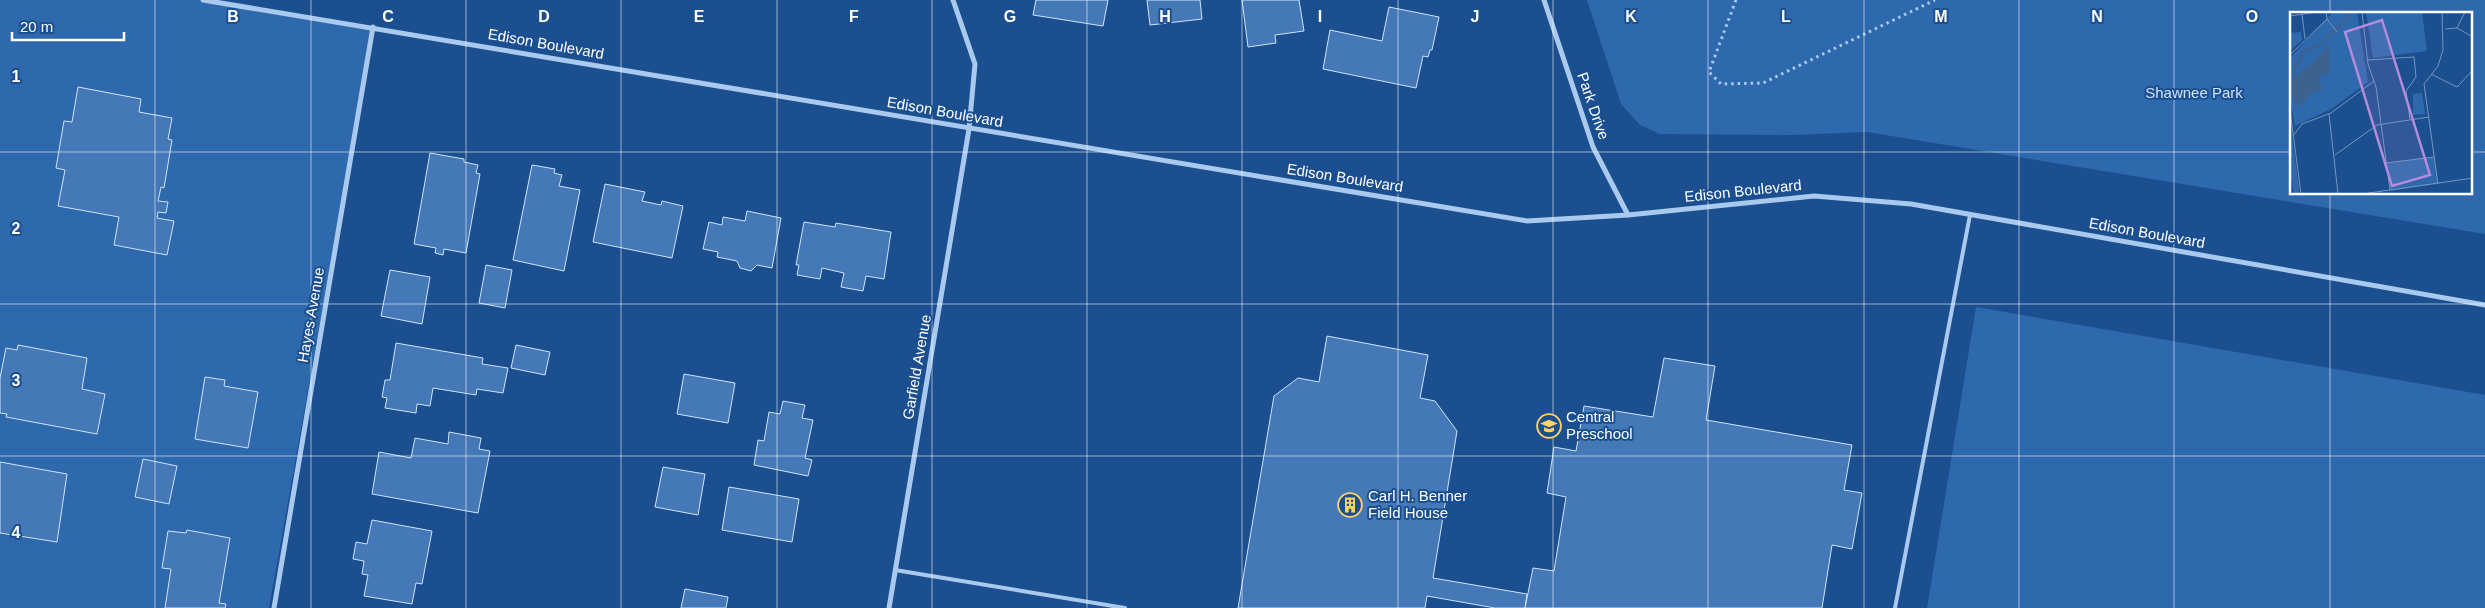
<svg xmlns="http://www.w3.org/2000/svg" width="2485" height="608" viewBox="0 0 2485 608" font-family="Arial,sans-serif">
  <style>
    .green { fill: #2e69ad; fill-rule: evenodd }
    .building { fill: #4478b7; stroke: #cfe3fa }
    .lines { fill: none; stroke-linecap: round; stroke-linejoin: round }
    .path { stroke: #a9c9ee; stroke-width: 3; stroke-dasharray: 2.5 4; stroke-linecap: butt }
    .lane { stroke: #a9c9ee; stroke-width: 4 }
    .street { stroke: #a9c9ee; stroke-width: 5 }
    .grid { fill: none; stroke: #fff; stroke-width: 1; stroke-opacity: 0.55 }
    .labels { text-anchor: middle; stroke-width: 4; stroke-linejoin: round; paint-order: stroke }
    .street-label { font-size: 15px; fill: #fff; stroke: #1b4f8f }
    .park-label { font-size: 15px; fill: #cfe3fa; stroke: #1b4f8f }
    .poi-label { font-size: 15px; fill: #fff; stroke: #1b4f8f; text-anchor: start }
    .inset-river { fill: none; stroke: #3c6290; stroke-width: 2.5 }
    .inset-road { fill: none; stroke: #7695bc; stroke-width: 1 }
    .view { fill: #b68bdc; fill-opacity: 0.15; stroke: #b68bdc; stroke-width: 2.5 }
    .inset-edge { fill: none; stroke: #fff; stroke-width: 2.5 }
    .grid-label { font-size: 16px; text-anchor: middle; font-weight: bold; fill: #fff; stroke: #1b4f8f; stroke-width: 4; stroke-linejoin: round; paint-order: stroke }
  </style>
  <rect width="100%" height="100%" fill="#1b4f8f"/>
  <g class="green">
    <polygon points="0,0 213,0 373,27 269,608 0,608"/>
    <path d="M 1587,0 L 2485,0 L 2485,234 L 1867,132 L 1792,135 L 1660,134 L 1640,125 L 1621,104 ZM 2291,14 L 2471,14 L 2471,194 L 2291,194 Z"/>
    <polygon points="1976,307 2485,395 2485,608 1927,608"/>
  </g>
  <g class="building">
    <polygon points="1036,0 1108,0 1103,26 1033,15"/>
    <polygon points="1147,0 1200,0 1202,19 1150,25"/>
    <polygon points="1242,0 1299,0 1304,31 1275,35 1276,43 1248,47"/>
    <polygon points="1389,7 1439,17 1432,50 1430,50 1428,57 1423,56 1416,88 1323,69 1330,30 1382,41"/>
    <polygon points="78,87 141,99 139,112 172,118 168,139 172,140 164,188 161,187 158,201 168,202 166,213 158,212 157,218 174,221 167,255 114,245 119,217 58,206 65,170 56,168 64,121 72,122"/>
    <polygon points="430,153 464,159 464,162 478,165 476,173 480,174 466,253 444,249 443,255 435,253 436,248 414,244"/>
    <polygon points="532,165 555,169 554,173 562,175 559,186 580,190 564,271 513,260"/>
    <polygon points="605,184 645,192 642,201 661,205 662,201 683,206 672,258 593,242"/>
    <polygon points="747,211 781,218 772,268 757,265 751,271 740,268 737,261 717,257 718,252 703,249 709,222 722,225 723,217 745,221"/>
    <polygon points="804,222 835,227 836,223 891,232 884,279 866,276 863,291 841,287 844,273 822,268 820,279 797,275 799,265 796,265"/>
    <polygon points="486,265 512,270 505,308 479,303"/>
    <polygon points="390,270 430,277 422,324 381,316"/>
    <polygon points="1327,336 1428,355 1420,398 1435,401 1457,431 1433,578 1527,594 1525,608 1495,608 1427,596 1425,608 1238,608 1274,396 1298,378 1319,382"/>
    <polygon points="396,343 483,358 482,364 508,368 503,393 477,389 476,395 433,388 430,406 417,404 416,413 385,408 387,398 382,397 385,380 390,380"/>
    <polygon points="18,345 87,358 82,389 105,394 97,434 6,417 7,414 0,413 0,378 6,348 17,350"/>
    <polygon points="516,345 550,352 545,375 511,368"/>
    <polygon points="1664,358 1715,366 1706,420 1852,445 1844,490 1862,493 1852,549 1832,545 1822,608 1525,608 1533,568 1554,571 1566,497 1547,493 1554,447 1576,451 1584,406 1653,417"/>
    <polygon points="684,374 735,383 728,423 677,414"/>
    <polygon points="205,377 225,380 224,386 258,392 248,448 195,439"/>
    <polygon points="783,401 805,405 802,418 813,420 805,458 812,460 808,476 754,465 758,440 764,441 769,412 780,414"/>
    <polygon points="449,432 481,438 479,449 490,451 478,513 372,494 379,452 411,458 415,438 448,444"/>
    <polygon points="143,459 177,466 169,504 135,497"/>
    <polygon points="0,462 67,474 57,542 0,533"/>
    <polygon points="663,467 705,474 698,515 655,507"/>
    <polygon points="729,487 799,499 792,542 722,530"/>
    <polygon points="372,520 432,531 422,584 416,583 412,604 364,596 368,575 362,574 364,561 353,559 356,542 367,544"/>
    <polygon points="187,530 230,538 219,603 226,604 225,608 165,608 171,569 162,568 168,531 186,533"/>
    <polygon points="685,589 728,597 726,608 681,608"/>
  </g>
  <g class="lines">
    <polyline class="path" points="1736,0 1709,72 1721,84 1763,83 1935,0"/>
    <g class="lane">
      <polyline points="895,570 1125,608"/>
      <polyline points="1895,608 1970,215"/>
    </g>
    <g class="street">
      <polyline points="203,0 1527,221 1628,215 1814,196 1911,204 2485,305"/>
      <polyline points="1544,0 1593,147 1628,215"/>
      <polyline points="274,608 373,27"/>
      <polyline points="889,608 969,129 975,64 953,0"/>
    </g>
  </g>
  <path class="grid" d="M 155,0 L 155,608M 311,0 L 311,608M 466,0 L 466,608M 621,0 L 621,608M 777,0 L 777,608M 932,0 L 932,608M 1087,0 L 1087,608M 1242,0 L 1242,608M 1398,0 L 1398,608M 1553,0 L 1553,608M 1708,0 L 1708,608M 1864,0 L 1864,608M 2019,0 L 2019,608M 2174,0 L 2174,608M 2330,0 L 2330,14M 0,152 L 2291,152M 2471,152 L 2485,152M 2330,194 L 2330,608M 0,304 L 2485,304M 0,456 L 2485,456"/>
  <defs>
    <g id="school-ring" transform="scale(1.25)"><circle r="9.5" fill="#1b4f8f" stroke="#ffd166" stroke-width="1.5"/><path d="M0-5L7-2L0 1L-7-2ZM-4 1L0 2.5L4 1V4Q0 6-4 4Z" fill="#ffd166"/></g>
    <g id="building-ring" transform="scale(1.25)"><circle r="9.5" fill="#1b4f8f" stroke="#ffd166" stroke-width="1.5"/><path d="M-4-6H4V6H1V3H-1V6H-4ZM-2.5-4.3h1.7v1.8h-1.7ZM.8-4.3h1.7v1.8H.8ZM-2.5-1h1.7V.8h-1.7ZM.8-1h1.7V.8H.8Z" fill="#ffd166"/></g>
  </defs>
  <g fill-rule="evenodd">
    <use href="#school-ring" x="1549" y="426"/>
    <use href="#building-ring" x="1350" y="505"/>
  </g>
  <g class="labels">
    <g class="street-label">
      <text transform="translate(546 44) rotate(10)" y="5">Edison Boulevard</text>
      <text transform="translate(1593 106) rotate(71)" y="5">Park Drive</text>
      <text transform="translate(945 112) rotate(10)" y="5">Edison Boulevard</text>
      <text transform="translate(1345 178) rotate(9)" y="5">Edison Boulevard</text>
      <text transform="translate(1743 191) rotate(-6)" y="5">Edison Boulevard</text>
      <text transform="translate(2147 233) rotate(10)" y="5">Edison Boulevard</text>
      <text transform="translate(311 315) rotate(-80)" y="5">Hayes Avenue</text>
      <text transform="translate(917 367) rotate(-80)" y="5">Garfield Avenue</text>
    </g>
    <g class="park-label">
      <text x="2194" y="98">Shawnee Park</text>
    </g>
    <g class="poi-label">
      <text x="1566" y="422">Central<tspan x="1566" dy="17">Preschool</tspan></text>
      <text x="1368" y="501">Carl H. Benner<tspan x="1368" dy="17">Field House</tspan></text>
    </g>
  </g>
  <g transform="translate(2290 12)">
    <rect width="182" height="182" fill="#1b4f8f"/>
    <path d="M 43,0 L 67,0 L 78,70 L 41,97 L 5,114 L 0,87 L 0,46 ZM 76,0 L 132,0 L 137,39 L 83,46 ZM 11,20 L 12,28 L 0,39 L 0,21 ZM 132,81 L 135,102 L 123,103 L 123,82 ZM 0,111 L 9,176 L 9,182 L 4,182 L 0,162 ZM 144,145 L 148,172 L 100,179 L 96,151 Z" fill="#2e69ad"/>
    <path d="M 39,31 L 40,61 L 30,64 L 29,70 L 33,77 L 20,82 L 11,95 L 2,86 L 1,67 L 27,47 Z" fill="#3c6290"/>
    <path class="inset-river" d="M 0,64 L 15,39 L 31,32 L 63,0"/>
    <path class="inset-road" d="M 72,0 L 78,52 L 86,75 L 100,178M 12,2 L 15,27M 0,4 L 27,0M 37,7 L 47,20M 167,16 L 183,25M 155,17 L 167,16 L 175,0M 0,43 L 37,7 L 36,0M 78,48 L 124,45 L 126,65 L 116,79 L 120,108M 141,62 L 167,75 L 183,58M 0,98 L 11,182M 39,102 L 48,182M 3,124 L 12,112 L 41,101 L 84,69M 45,143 L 87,113 L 139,105M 96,151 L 144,145M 148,172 L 134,72 L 148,54 L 153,38 L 152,0M 72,182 L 183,166"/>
    <path class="view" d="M 92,8 L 140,163 L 102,174 L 55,20 Z"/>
    <rect width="182" height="182" class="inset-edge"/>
  </g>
  <g class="grid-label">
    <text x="233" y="22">B</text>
    <text x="388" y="22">C</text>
    <text x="544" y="22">D</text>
    <text x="699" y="22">E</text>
    <text x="854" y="22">F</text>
    <text x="1010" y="22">G</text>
    <text x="1165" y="22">H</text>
    <text x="1320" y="22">I</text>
    <text x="1475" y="22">J</text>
    <text x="1631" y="22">K</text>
    <text x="1786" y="22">L</text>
    <text x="1941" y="22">M</text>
    <text x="2097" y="22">N</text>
    <text x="2252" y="22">O</text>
    <text x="16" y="82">1</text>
    <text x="16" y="234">2</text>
    <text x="16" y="386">3</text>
    <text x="16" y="538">4</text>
  </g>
  <path d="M12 32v8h112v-8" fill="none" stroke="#ffffff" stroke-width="2.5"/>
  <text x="20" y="32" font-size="15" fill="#ffffff" stroke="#1b4f8f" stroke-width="4" paint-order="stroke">20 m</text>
</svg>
